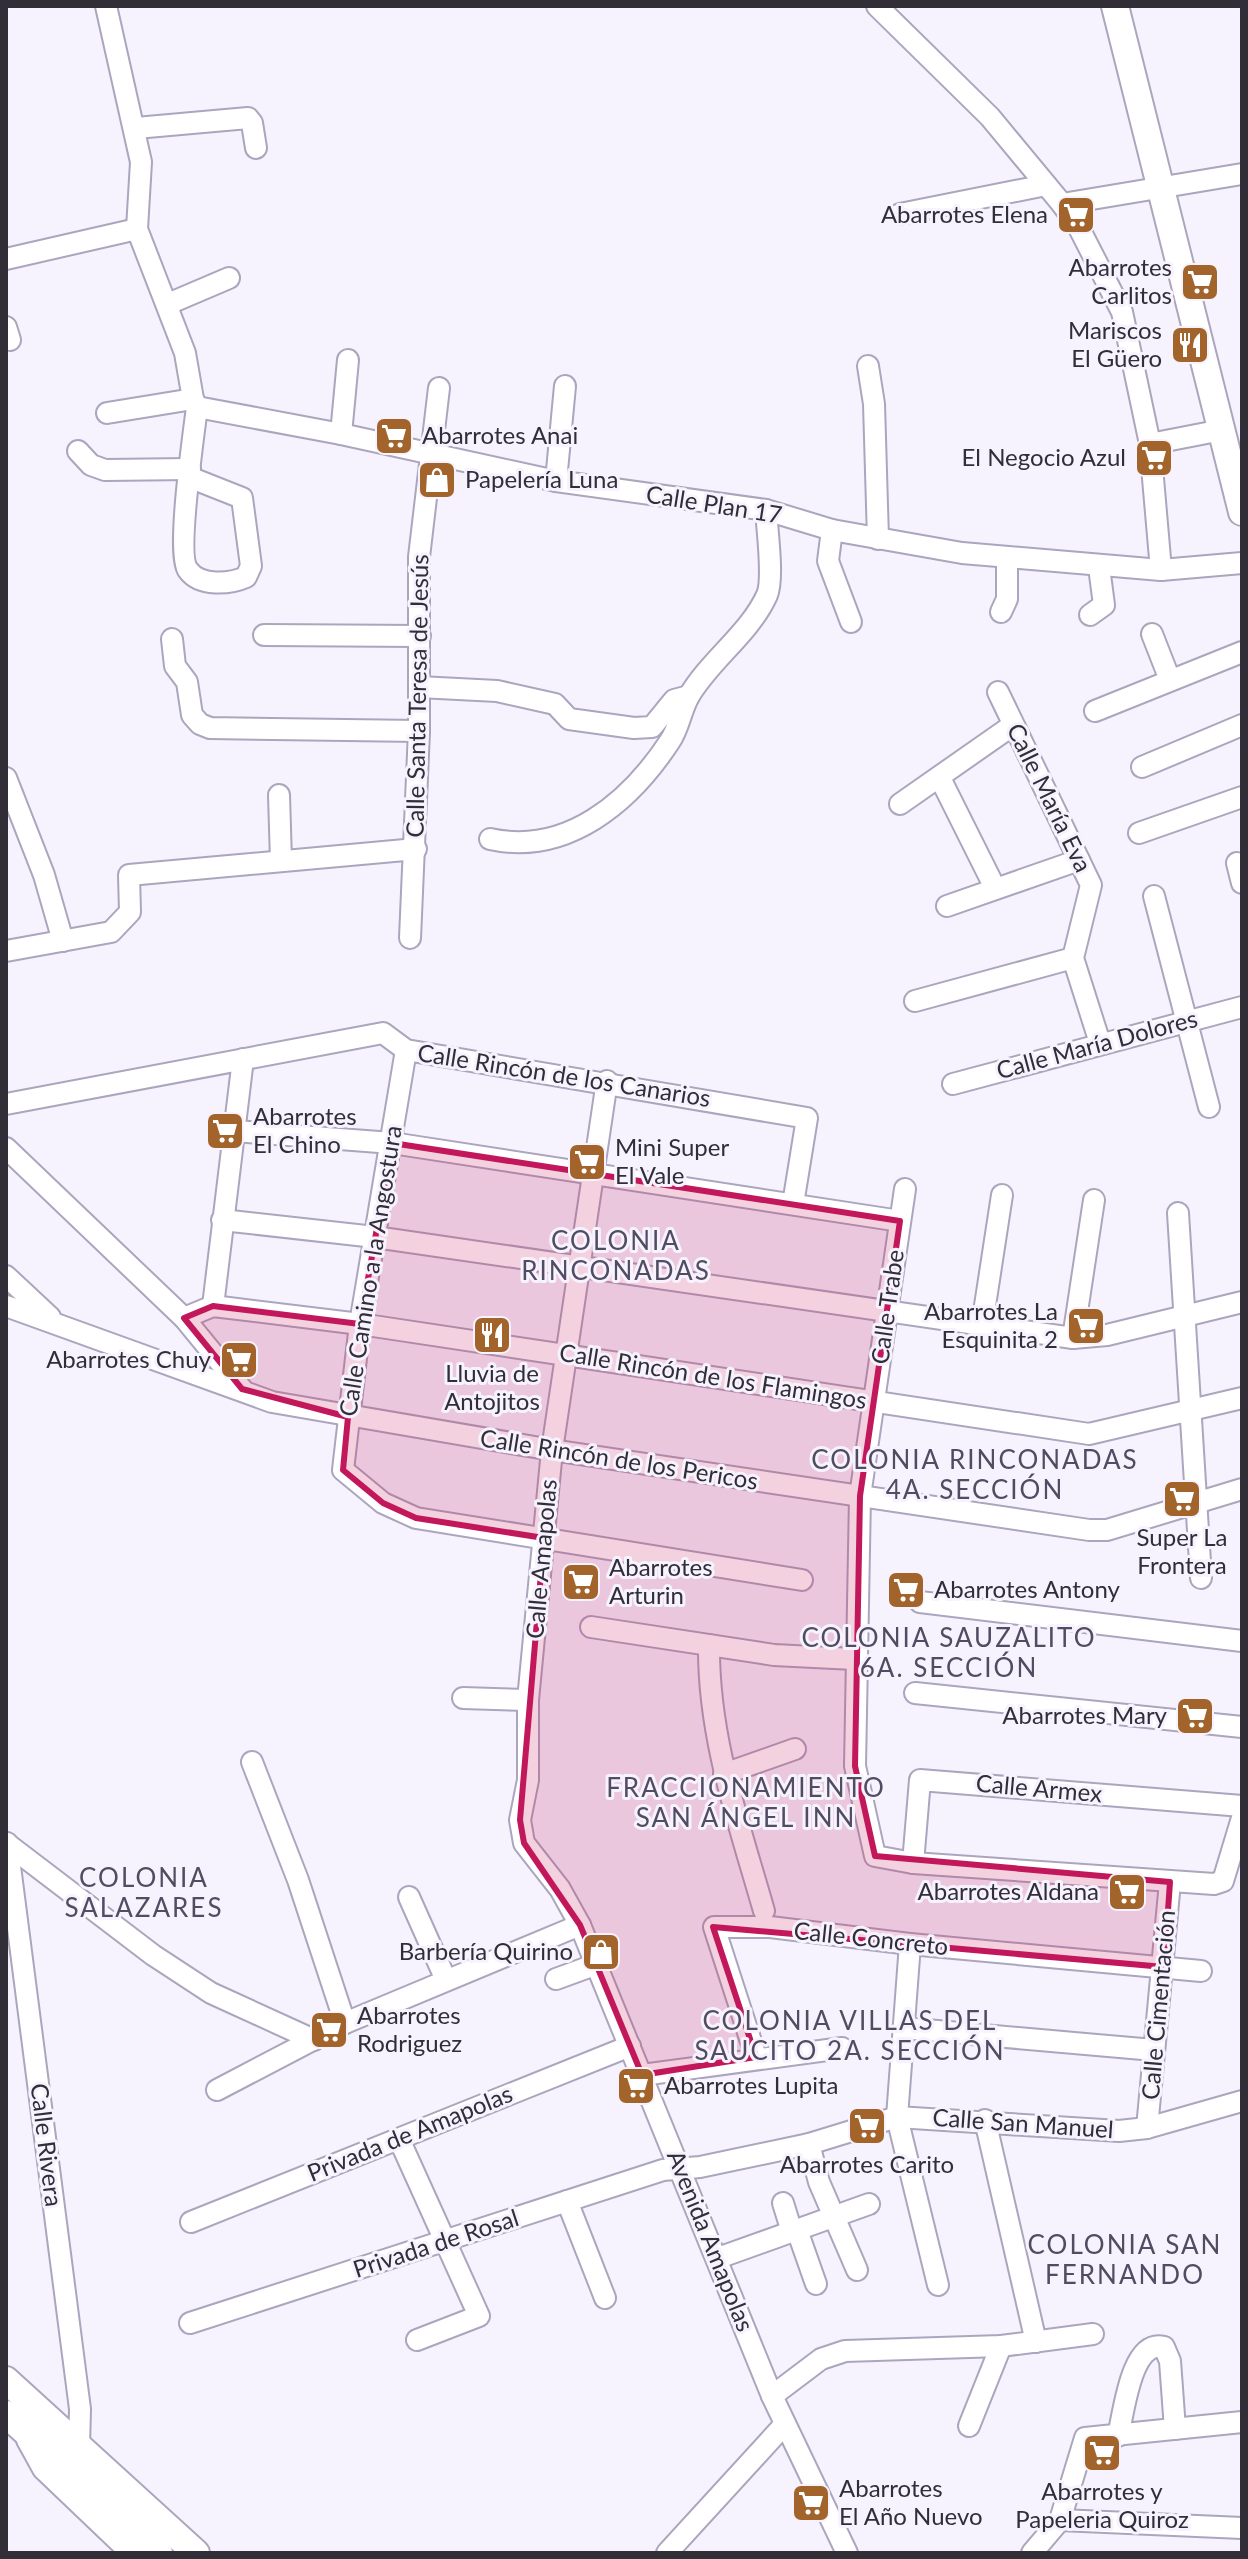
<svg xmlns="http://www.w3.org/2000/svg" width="1248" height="2559" viewBox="0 0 1248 2559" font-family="Lato,sans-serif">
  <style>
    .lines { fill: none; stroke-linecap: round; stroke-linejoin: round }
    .minor-casing { stroke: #aca5be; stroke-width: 24 }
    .major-casing { stroke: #aca5be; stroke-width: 30 }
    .minor { stroke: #fff; stroke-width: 20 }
    .major { stroke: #fff; stroke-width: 26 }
    .marked { fill: #c2185b; fill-opacity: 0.2; stroke: #c2185b; stroke-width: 6; stroke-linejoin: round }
    .labels { text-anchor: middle; stroke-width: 6; stroke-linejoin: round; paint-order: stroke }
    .poi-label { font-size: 24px; fill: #312e38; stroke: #f6f3fe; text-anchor: end }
    .street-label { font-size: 24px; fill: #312e38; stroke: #f6f3fe }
    .neighbourhood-label { font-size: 26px; letter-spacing: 2px; fill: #524c62; stroke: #f6f3fe }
  </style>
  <rect width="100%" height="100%" fill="#f6f3fe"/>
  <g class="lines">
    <g class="minor-casing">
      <g id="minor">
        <polyline points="106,6 141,162 137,229 185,353 193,399 197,407"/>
        <polyline points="877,6 990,117 1062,204 1079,228 1122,312 1150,444 1161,570"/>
        <polyline points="136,128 248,118 252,123 256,148"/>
        <polyline points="1062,204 1242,174"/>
        <polyline points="900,214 1046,185"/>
        <polyline points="6,259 137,229"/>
        <polyline points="168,304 229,278"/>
        <polyline points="6,327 10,340"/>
        <polyline points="868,366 874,404 878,539"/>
        <polyline points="197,407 341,434 556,481 766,510 832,530 962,553 1161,570 1242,563"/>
        <polyline points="107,413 193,399"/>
        <polyline points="341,434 348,360"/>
        <polyline points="1150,444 1222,430"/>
        <polyline points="78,451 91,465 105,470 190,469"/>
        <path d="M 189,477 L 242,498 L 251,566 L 246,577 C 230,584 200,587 188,570 C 176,554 194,432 197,407"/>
        <polyline points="556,481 565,386"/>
        <polyline points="832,530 828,561 851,622"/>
        <polyline points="1001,612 1007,599 1007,557"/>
        <polyline points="1090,615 1104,605 1099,567"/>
        <polyline points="1152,634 1170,680"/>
        <polyline points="264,635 420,636"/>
        <polyline points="172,639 175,666 187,682 192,715 200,724 210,728 419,731"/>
        <polyline points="419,687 497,691 555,704 569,719 634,728 652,727 674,700 689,696"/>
        <polyline points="998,692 1091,885 1073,958 1100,1043"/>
        <polyline points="1095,711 1242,652"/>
        <polyline points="1142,767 1242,725"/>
        <polyline points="6,778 44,875 63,941"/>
        <polyline points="940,778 995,888"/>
        <polyline points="279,795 281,861"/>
        <polyline points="900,804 1013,725"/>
        <polyline points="1139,833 1242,797"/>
        <path d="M 490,839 C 567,856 630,802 670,741 C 679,728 681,710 689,696 C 710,660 750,633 767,595 C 774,579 767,529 766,510"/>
        <polyline points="1237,863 1242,883"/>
        <polyline points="1154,896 1209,1107"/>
        <polyline points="947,906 1079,860"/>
        <polyline points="410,938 419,731 419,557 439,388"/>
        <polyline points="6,951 111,932 130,912 129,875 416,849"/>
        <polyline points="915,1001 1073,958"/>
        <polyline points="406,1050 360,1324 343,1470 383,1503 416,1518 802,1580"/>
        <polyline points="607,1081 552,1450 528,1700 528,1780 520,1820 524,1843 560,1889 580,1925 772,2396 847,2553"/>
        <polyline points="953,1084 1242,1007"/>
        <polyline points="6,1104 383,1033 406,1050 807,1118 793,1204"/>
        <polyline points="235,1131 392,1143 900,1221"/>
        <polyline points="6,1148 184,1318 242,1389"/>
        <polyline points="905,1189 860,1496 855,1766 875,1856 913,1863 1214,1884 1223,1881 1242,1818"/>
        <polyline points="1178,1213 1201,1578"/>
        <polyline points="222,1220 375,1237 1073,1338 1107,1335 1242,1302"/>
        <polyline points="6,1276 50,1317"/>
        <polyline points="6,1306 272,1402 552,1450 1089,1530 1107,1530 1242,1489"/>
        <polyline points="213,1306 243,1059"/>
        <polyline points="184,1318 213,1306 360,1324 1089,1434 1242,1398"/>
        <polyline points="982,1325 1002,1195"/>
        <polyline points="1073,1338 1094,1200"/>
        <polyline points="920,1602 1242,1641"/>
        <polyline points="591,1627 774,1655 854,1659"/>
        <path d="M 709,1645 C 708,1738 739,1823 764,1911"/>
        <polyline points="915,1693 1242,1727"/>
        <polyline points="463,1698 528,1700"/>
        <polyline points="252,1762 298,1880 345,2023"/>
        <polyline points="724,1774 795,1749"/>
        <polyline points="6,1843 153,1955 211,1993 314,2040"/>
        <polyline points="7,1843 80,2409 79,2446"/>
        <polyline points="913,1863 920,1780 1242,1806"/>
        <polyline points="409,1897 446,1980"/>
        <polyline points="910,1944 897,2117 938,2285"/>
        <polyline points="556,1979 597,1964"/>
        <polyline points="903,2028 1154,2050"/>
        <polyline points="756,2057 714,1927 770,1927 910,1944 1201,1971"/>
        <polyline points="642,2075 842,2048"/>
        <polyline points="217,2090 345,2023 580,1925"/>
        <polyline points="985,2120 1036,2342"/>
        <polyline points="1147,2128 1170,1882"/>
        <polyline points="399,2139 479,2316 417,2340"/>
        <polyline points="809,2144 819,2182 857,2270"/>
        <polyline points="567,2201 605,2298"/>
        <polyline points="783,2203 792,2232"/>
        <polyline points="191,2222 630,2046"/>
        <polyline points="797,2230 816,2284"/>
        <polyline points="718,2258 869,2204"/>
        <polyline points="190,2323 663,2170 700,2167 809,2144 897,2117 1119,2131 1147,2128 1242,2101"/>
        <polyline points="772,2396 821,2359 845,2351 1001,2346 1093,2334"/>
        <polyline points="969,2426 1001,2346"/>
        <path d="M 1118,2436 C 1124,2412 1131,2339 1164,2347 L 1170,2361 L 1175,2429"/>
        <polyline points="27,2440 43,2469 131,2553"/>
        <polyline points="1060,2520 1242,2528"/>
        <polyline points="667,2553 785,2424"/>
        <polyline points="1032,2553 1060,2520 1085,2438 1242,2422"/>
      </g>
    </g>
    <g class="major-casing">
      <g id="major">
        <polyline points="1115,6 1242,512"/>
        <polyline points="6,2380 196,2553"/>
        <polyline points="6,2414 159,2553"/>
      </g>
    </g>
    <use href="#minor" class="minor"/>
    <use href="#major" class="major"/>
  </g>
  <path class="marked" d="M 392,1143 L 900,1221 L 860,1496 L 855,1766 L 875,1856 L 1170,1882 L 1164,1967 L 713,1927 L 756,2057 L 642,2075 L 580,1925 L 524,1843 L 520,1820 L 544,1538 L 416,1518 L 383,1503 L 343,1470 L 348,1417 L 242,1389 L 184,1318 L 213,1306 L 360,1324 Z"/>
  <defs>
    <g id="supermarket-square" transform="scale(2)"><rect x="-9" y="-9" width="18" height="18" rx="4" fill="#a3642b" stroke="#f6f3fe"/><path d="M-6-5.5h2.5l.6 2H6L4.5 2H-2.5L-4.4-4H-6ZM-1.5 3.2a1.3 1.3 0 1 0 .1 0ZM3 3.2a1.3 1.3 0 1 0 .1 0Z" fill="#fff"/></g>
    <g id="restaurant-square" transform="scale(2)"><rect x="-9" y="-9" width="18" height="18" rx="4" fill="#a3642b" stroke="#f6f3fe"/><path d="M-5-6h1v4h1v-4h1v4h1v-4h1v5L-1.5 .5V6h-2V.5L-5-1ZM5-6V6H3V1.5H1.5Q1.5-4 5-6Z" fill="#fff"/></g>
    <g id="shop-square" transform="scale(2)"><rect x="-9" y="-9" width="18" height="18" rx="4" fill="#a3642b" stroke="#f6f3fe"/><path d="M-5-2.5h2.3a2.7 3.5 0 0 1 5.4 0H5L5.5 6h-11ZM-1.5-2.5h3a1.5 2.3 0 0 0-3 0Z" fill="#fff"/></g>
  </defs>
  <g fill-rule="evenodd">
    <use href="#supermarket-square" x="1076" y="215"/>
    <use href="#supermarket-square" x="1200" y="282"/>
    <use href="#restaurant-square" x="1190" y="345"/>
    <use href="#supermarket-square" x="394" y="436"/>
    <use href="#supermarket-square" x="1154" y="458"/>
    <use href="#shop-square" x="437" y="480"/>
    <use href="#supermarket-square" x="225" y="1131"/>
    <use href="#supermarket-square" x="587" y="1162"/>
    <use href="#supermarket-square" x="1086" y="1326"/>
    <use href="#restaurant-square" x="492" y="1335"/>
    <use href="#supermarket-square" x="239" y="1360"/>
    <use href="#supermarket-square" x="1182" y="1499"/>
    <use href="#supermarket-square" x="581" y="1582"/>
    <use href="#supermarket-square" x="906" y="1590"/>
    <use href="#supermarket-square" x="1195" y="1716"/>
    <use href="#supermarket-square" x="1127" y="1892"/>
    <use href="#shop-square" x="601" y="1952"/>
    <use href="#supermarket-square" x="329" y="2030"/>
    <use href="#supermarket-square" x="636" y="2086"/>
    <use href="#supermarket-square" x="867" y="2126"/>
    <use href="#supermarket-square" x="1102" y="2453"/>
    <use href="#supermarket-square" x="811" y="2503"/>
  </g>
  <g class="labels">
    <g class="poi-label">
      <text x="1048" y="223">Abarrotes Elena</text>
      <text x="1172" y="276">Abarrotes<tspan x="1172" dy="28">Carlitos</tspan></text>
      <text x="1162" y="339">Mariscos<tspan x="1162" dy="28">El Güero</tspan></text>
      <text x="422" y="444" text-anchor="start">Abarrotes Anai</text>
      <text x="1126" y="466">El Negocio Azul</text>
      <text x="465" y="488" text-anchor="start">Papelería Luna</text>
      <text x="253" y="1125" text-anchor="start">Abarrotes<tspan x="253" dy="28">El Chino</tspan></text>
      <text x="615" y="1156" text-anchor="start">Mini Super<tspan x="615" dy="28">El Vale</tspan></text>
      <text x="1058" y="1320">Abarrotes La<tspan x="1058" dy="28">Esquinita 2</tspan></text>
      <text x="211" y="1368">Abarrotes Chuy</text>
      <text x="492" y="1382" text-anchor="middle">Lluvia de<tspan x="492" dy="28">Antojitos</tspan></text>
      <text x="1182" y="1546" text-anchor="middle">Super La<tspan x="1182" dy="28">Frontera</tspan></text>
      <text x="609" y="1576" text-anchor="start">Abarrotes<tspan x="609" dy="28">Arturin</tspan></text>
      <text x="934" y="1598" text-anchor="start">Abarrotes Antony</text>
      <text x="1167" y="1724">Abarrotes Mary</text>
      <text x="1099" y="1900">Abarrotes Aldana</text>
      <text x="573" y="1960">Barbería Quirino</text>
      <text x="357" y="2024" text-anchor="start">Abarrotes<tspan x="357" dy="28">Rodriguez</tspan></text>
      <text x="664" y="2094" text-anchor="start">Abarrotes Lupita</text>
      <text x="867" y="2173" text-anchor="middle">Abarrotes Carito</text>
      <text x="839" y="2497" text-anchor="start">Abarrotes<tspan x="839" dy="28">El Año Nuevo</tspan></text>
      <text x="1102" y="2500" text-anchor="middle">Abarrotes y<tspan x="1102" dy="28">Papeleria Quiroz</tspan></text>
    </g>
    <g class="street-label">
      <text transform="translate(714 505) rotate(9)" y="8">Calle Plan 17</text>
      <text transform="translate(418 696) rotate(-89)" y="8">Calle Santa Teresa de Jesús</text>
      <text transform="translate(1049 798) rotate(64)" y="8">Calle María Eva</text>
      <text transform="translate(1097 1045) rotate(-15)" y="8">Calle María Dolores</text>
      <text transform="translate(564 1076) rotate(9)" y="8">Calle Rincón de los Canarios</text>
      <text transform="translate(371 1271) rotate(-81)" y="8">Calle Camino a la Angostura</text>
      <text transform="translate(888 1307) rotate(-82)" y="8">Calle Trabe</text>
      <text transform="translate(713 1377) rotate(9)" y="8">Calle Rincón de los Flamingos</text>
      <text transform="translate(619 1460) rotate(9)" y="8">Calle Rincón de los Pericos</text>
      <text transform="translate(542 1559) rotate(-85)" y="8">Calle Amapolas</text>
      <text transform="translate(1039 1789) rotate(5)" y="8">Calle Armex</text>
      <text transform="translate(871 1939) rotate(6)" y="8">Calle Concreto</text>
      <text transform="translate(1159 2005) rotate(-85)" y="8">Calle Cimentación</text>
      <text transform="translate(1023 2124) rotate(4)" y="8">Calle San Manuel</text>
      <text transform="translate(410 2134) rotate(-22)" y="8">Privada de Amapolas</text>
      <text transform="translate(46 2145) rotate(83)" y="8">Calle Rivera</text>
      <text transform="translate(710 2241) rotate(68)" y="8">Avenida Amapolas</text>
      <text transform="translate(436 2244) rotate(-18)" y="8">Privada de Rosal</text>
    </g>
    <g class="neighbourhood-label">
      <text x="616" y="1250">COLONIA<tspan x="616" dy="30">RINCONADAS</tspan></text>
      <text x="975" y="1469">COLONIA RINCONADAS<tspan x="975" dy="30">4A. SECCIÓN</tspan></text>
      <text x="949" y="1647">COLONIA SAUZALITO<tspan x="949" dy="30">6A. SECCIÓN</tspan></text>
      <text x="746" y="1797">FRACCIONAMIENTO<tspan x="746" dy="30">SAN ÁNGEL INN</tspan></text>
      <text x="144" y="1887">COLONIA<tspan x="144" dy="30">SALAZARES</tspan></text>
      <text x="850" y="2030">COLONIA VILLAS DEL<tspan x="850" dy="30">SAUCITO 2A. SECCIÓN</tspan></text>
      <text x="1125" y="2254">COLONIA SAN<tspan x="1125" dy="30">FERNANDO</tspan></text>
    </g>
  </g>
  <rect width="1248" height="2559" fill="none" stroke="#312e38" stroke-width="16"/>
</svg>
